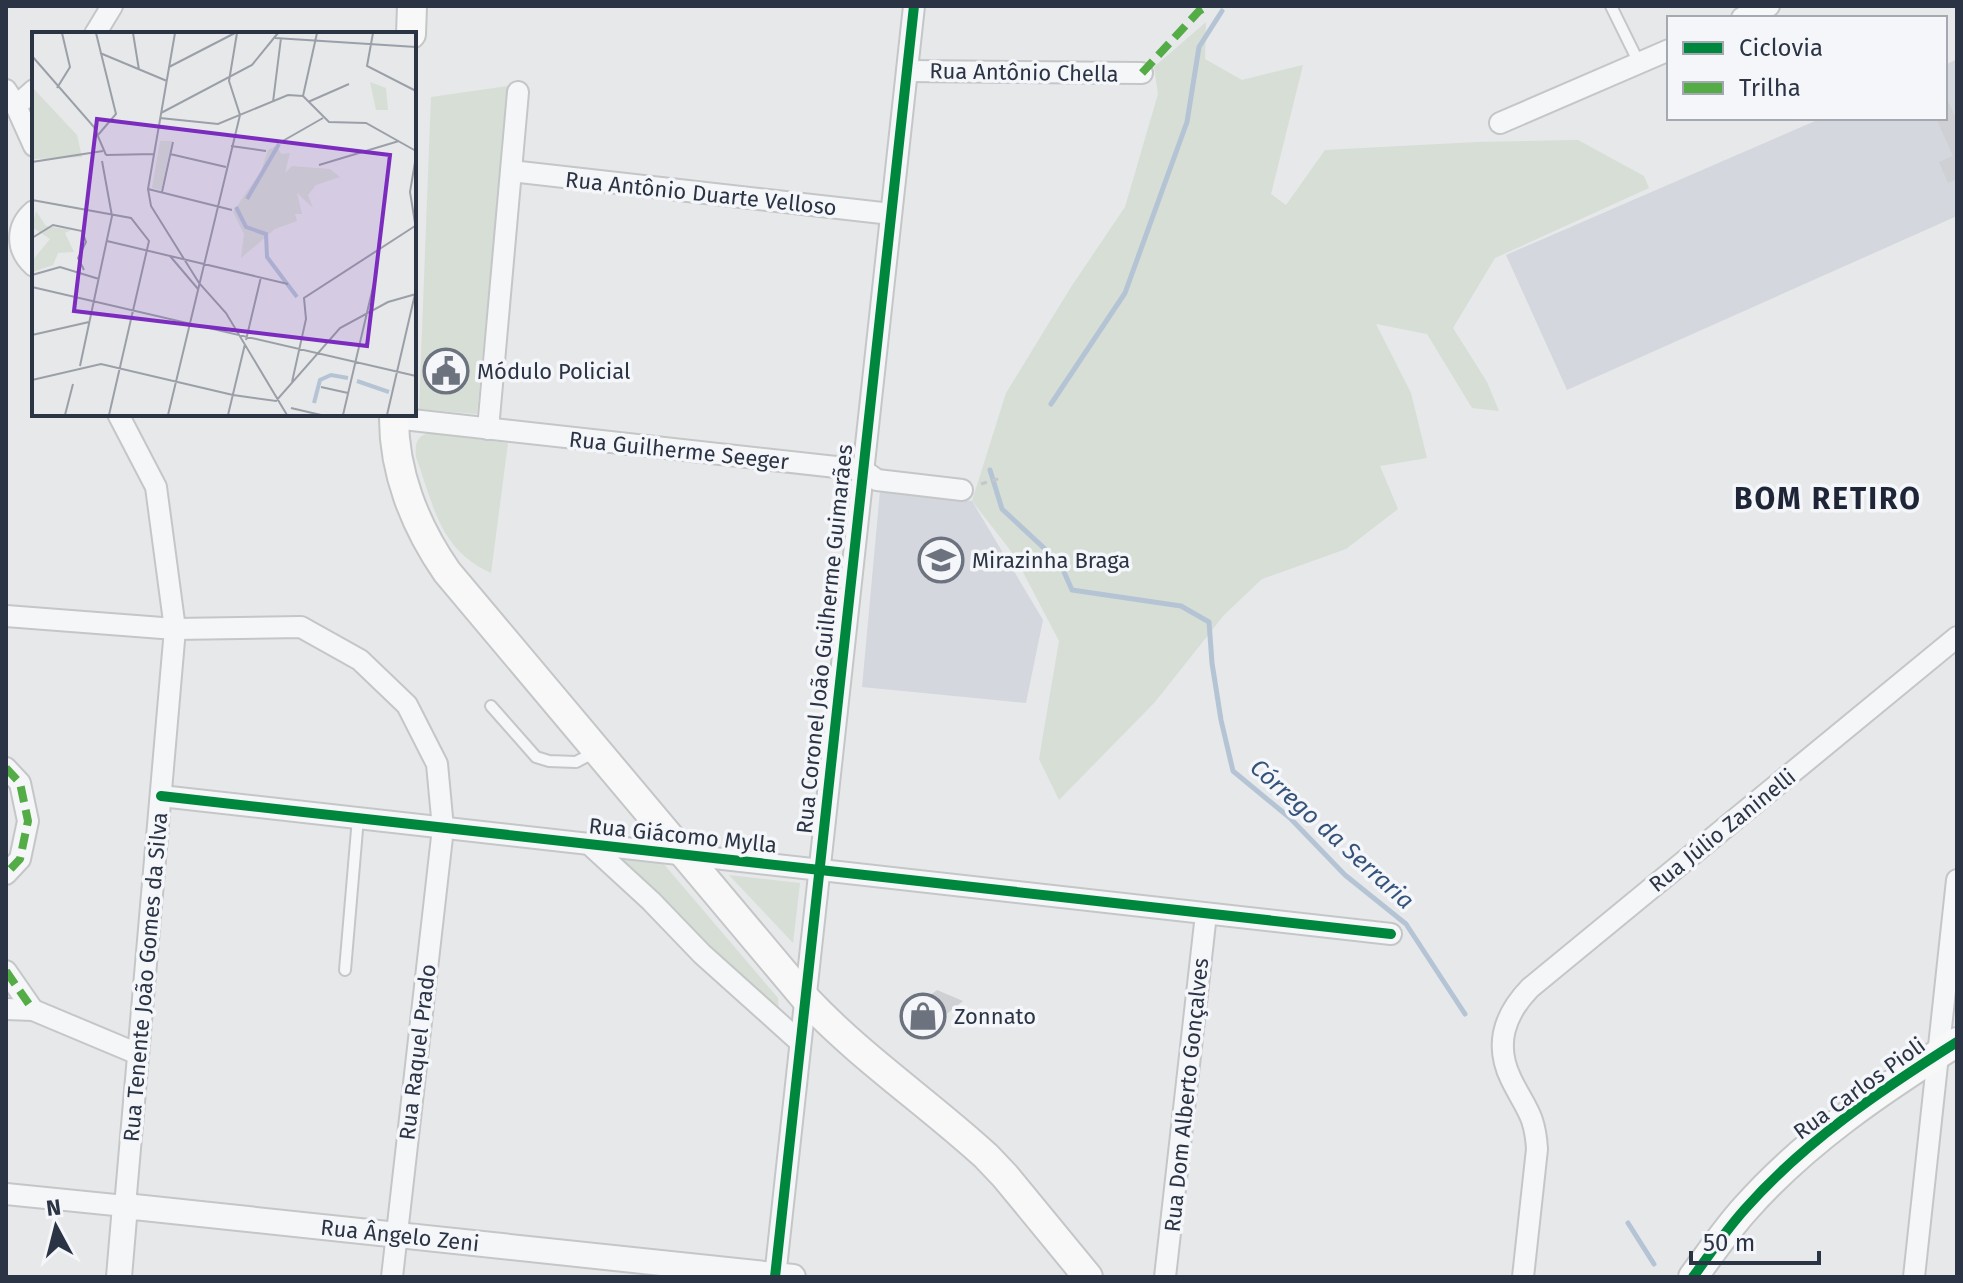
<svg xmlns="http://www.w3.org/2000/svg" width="1963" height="1283" viewBox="0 0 1963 1283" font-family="'Fira Sans',sans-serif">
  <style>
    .built { fill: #d4d7dd }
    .green { fill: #d6ded6 }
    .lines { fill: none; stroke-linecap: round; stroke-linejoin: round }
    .stream { stroke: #b4c4d5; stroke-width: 5 }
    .building { fill: #ced0d3 }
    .service-casing { stroke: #c4c6c8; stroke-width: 14 }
    .minor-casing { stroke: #c4c6c8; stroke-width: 24 }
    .tertiary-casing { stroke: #c4c6c8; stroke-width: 28 }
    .secondary-casing { stroke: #c4c6c8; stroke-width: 32 }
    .path { stroke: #c5c6ca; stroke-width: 3; stroke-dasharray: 6 6; stroke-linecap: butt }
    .service { stroke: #f5f6f7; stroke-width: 10 }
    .minor { stroke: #f5f6f7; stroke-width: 20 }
    .tertiary { stroke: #f5f6f7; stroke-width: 24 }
    .secondary { stroke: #f8f8f8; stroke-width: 28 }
    .quiet { stroke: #54ac47; stroke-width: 8; stroke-dasharray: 16 8; stroke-linecap: butt }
    .cycleway-casing { stroke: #f4f6f9; stroke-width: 15 }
    .cycleway { stroke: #00873e; stroke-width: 10 }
    .labels { text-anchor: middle; stroke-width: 7; stroke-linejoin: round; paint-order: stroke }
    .street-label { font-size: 22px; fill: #2b3445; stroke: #f4f6f9 }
    .poi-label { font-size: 22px; fill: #2b3445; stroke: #f4f6f9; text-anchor: start }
    .water-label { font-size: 24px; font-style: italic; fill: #34527a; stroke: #f4f6f9 }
    .district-label { font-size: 30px; font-weight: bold; letter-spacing: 2px; fill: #1d2536; stroke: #f4f6f9 }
    .inset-river { fill: none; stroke: #b4c4d5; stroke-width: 4 }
    .inset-road { fill: none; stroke: #9ba0a8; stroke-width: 2 }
    .view { fill: #7b2cbf; fill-opacity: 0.15; stroke: #7b2cbf; stroke-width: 4 }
    .inset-edge { fill: none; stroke: #2b3445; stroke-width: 4 }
  </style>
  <rect width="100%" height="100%" fill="#e6e8ea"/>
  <g class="built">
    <polygon points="1957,59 1957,216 1567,390 1506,255 1822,118 1945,118 1945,65"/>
    <polygon points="880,491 972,501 1043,620 1026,703 862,687"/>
  </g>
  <g class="green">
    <polygon points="1206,22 1205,59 1242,80 1303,65 1271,194 1286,205 1325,150 1477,142 1578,140 1644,176 1649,188 1495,258 1453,328 1487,382 1499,411 1472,408 1427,334 1376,324 1411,393 1427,458 1380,466 1398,509 1346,549 1262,579 1224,615 1155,702 1059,800 1039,759 1059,641 1014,555 972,501 1006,393 1071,287 1125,207 1158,94 1154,67"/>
    <polygon points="508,86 477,414 419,409 431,97"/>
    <path d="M 430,433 L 508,443 L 491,573 C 439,549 434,506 416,457 C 415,445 416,435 430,433 Z"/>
    <polygon points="612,856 662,862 778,998 779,1015"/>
    <polygon points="729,875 800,883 793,943"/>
  </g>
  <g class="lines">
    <g class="stream">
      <polyline points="1051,404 1125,293 1187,122 1199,47 1222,11"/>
      <polyline points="990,470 1002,509 1060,563 1072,590 1181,606 1209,622 1212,663 1221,720 1233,771 1290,818 1345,875 1406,924 1465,1014"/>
      <polyline points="1628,1223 1654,1264"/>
    </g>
  </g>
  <g class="building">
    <polygon points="1949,103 1957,121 1957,179 1948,183 1939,162 1953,156 1936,118 1945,118 1945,104"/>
    <polygon points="434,352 460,353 459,390 432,389"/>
    <polygon points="937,990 963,1001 919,1036 904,1015"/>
  </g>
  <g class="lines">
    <g class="service-casing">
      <g id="service">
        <polyline points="1611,6 1639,63"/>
        <polyline points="491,706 536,757 549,761 576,762 595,752"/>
        <polyline points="345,970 358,818"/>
      </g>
    </g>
    <g class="minor-casing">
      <g id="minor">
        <polyline points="1742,18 1769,6"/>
        <polyline points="95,34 112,6"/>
        <polyline points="907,71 1142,73"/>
        <polyline points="6,90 16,106 34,146"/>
        <polyline points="16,106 34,90"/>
        <polyline points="1500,123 1669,50"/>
        <polyline points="511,171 891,214"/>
        <path d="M 34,211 C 15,227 16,250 34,266"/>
        <polyline points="394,418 863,470 877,480 962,490"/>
        <polyline points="488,429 518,92"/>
        <polyline points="6,616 175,629 301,627 360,660 407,705 437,764 443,828 392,1277"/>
        <polyline points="6,768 20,783 28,821 20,859 6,874"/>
        <polyline points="161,796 1391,934"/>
        <polyline points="589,844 651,901 702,954 800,1042"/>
        <polyline points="6,971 33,1010"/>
        <polyline points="6,1009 33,1010 138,1054"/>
        <polyline points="6,1194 125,1206 175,629 156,487 118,414"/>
        <polyline points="775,1277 914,6"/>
        <polyline points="1165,1277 1206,914"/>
        <path d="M 1523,1277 L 1537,1149 C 1535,1114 1525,1108 1511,1079 C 1494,1044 1505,1014 1530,988 L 1957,637"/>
        <polyline points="1914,1277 1957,880"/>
      </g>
    </g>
    <g class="tertiary-casing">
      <polyline id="tertiary" points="119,1277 125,1206 793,1277"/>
    </g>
    <g class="secondary-casing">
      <g id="secondary">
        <polyline points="411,34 412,6"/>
        <path d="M 394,414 C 393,471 415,526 447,572 L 805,998 C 860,1057 927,1102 986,1156 L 1005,1176 L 1088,1277"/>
        <path d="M 1693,1277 C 1710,1254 1726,1230 1745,1209 C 1805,1141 1881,1090 1957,1042"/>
      </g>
    </g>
    <polyline class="path" points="981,484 1001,478"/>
    <use href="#service" class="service"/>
    <use href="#minor" class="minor"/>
    <use href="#tertiary" class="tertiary"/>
    <use href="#secondary" class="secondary"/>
    <g class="quiet">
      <polyline points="1142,73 1199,11 1207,6"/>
      <polyline points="6,768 20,783 28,821 20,859 6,874"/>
      <polyline points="6,971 33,1010"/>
    </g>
    <g class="cycleway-casing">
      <g id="cycleway">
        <polyline points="161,796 1391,934"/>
        <polyline points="775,1277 914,6"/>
        <path d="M 1693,1277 C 1710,1254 1726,1230 1745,1209 C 1805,1141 1881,1090 1957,1042"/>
      </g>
    </g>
    <use href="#cycleway" class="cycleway"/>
  </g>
  <defs>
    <g id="civic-ring" transform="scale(2.3)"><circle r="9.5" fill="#f4f6f9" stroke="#6c737f" stroke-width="1.5"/><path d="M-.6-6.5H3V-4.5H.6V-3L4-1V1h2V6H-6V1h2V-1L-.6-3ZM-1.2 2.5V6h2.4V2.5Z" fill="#6c737f"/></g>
    <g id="school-ring" transform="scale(2.3)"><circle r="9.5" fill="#f4f6f9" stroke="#6c737f" stroke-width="1.5"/><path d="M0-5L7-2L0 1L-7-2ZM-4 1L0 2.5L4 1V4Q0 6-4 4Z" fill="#6c737f"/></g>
    <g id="shop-ring" transform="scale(2.3)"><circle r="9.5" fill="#f4f6f9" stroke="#6c737f" stroke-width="1.5"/><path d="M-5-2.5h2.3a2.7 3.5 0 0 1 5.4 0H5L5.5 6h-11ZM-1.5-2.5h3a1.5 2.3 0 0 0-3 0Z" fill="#6c737f"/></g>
  </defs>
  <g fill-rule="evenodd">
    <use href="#civic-ring" x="446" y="371"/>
    <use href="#school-ring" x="941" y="560"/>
    <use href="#shop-ring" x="923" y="1016"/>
  </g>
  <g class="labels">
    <g class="street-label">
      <text transform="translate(1024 72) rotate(1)" y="8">Rua Antônio Chella</text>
      <text transform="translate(701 193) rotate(6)" y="8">Rua Antônio Duarte Velloso</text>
      <text transform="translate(679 450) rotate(6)" y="8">Rua Guilherme Seeger</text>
      <text transform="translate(824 639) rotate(-84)" y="8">Rua Coronel João Guilherme Guimarães</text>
      <text transform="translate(1722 830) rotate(-39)" y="8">Rua Júlio Zaninelli</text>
      <text transform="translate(683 835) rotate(6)" y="8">Rua Giácomo Mylla</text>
      <text transform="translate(145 977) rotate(-85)" y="8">Rua Tenente João Gomes da Silva</text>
      <text transform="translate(417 1052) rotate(-83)" y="8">Rua Raquel Prado</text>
      <text transform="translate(1859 1088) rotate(-36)" y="8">Rua Carlos Pioli</text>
      <text transform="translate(1186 1095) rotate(-84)" y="8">Rua Dom Alberto Gonçalves</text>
      <text transform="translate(400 1235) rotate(6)" y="8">Rua Ângelo Zeni</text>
    </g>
    <g class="poi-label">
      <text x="477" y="379">Módulo Policial</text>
      <text x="972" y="568">Mirazinha Braga</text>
      <text x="954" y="1024">Zonnato</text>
    </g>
    <g class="water-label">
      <text transform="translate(1332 834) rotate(42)" y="8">Córrego da Serraria</text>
    </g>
    <g class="district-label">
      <text x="1828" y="509">BOM RETIRO</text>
    </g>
  </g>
  <g transform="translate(32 32)">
    <rect width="384" height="384" fill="#e6e8ea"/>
    <path d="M 338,50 L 354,56 L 356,78 L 344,78 ZM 0,55 L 45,103 L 50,125 L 1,127 ZM 128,109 L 140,109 L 129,158 L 120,156 ZM 245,113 L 249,122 L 258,121 L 253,141 L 260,134 L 298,137 L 308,145 L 284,153 L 276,163 L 281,176 L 265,161 L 270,182 L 263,182 L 265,189 L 243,197 L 209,226 L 212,202 L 201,180 L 229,139 L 236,118 ZM 4,179 L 14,194 L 39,198 L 33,201 L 42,220 L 26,221 L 21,233 L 0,240 L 0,229 L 18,207 L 0,195 Z" fill="#d6ded6"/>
    <path class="inset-river" d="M 215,167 L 247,112M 204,175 L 214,195 L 234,202 L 235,225 L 265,265M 325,349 L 357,360M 282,371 L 288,348 L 299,343 L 316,346"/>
    <path class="inset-road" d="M 64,1 L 84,82 L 66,103M 101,1 L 107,38M 143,1 L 116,157 L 119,174 L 167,251 L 194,281 L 255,383M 341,1 L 335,34 L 384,59M 243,6 L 384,15M 68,21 L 135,49M 0,24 L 62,95 L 74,123M 137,35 L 203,1M 25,56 L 38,35 L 30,1M 271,64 L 297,90 L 334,91 L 384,119M 271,64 L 285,1M 241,70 L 249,6M 276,70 L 317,52M 129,81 L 220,33 L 246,1M 128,86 L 186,92 L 256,63 L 271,64M 249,110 L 291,86M 199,114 L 234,119M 138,122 L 194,135M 74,123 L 122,122M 384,124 L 378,160 L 384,197M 0,130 L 71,119M 287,133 L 367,109M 116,157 L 200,178M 130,160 L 141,110M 0,168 L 99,186 L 117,209 L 77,383M 0,206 L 21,193 L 50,199 L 54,210 L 46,226 L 52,238M 75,209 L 256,252M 138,224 L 166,257M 0,243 L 28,235 L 67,247M 0,255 L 384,344M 0,303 L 57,290M 214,308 L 229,245M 48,334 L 80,184 L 70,129M 0,348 L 69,332 L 201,363M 260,350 L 274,287 L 272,266 L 383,194M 289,355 L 316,361M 201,363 L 244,369 L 308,296 L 356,270 L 384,262M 259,376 L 289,383M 33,383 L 41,352M 136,383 L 208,83 L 197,49 L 205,1M 196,383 L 213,312M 311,383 L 345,238M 355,383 L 383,262"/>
    <path class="view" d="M 65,87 L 358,123 L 335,314 L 42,279 Z"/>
    <rect width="384" height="384" class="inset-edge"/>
  </g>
  <rect width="1963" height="1283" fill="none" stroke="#2b3445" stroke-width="16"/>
  <rect x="1667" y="16" width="280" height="104" fill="#f4f6f9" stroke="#a4a8b1" stroke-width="2"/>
  <rect x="1683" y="42" width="40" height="12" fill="#00873e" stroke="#a4a8b1" stroke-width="2"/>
  <text x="1739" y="56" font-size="24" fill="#2b3445">Ciclovia</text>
  <rect x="1683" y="82" width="40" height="12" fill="#54ac47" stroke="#a4a8b1" stroke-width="2"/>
  <text x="1739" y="96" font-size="24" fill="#2b3445">Trilha</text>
  <g transform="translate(56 1227) rotate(353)" stroke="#f4f6f9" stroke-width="6" paint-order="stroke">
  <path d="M0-6L14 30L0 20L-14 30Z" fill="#2b3445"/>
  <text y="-12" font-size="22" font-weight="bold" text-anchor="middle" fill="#2b3445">N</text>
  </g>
  <path d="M1691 1251v12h128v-12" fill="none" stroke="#2b3445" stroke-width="4"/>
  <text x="1703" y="1251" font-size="24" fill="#2b3445" stroke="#f4f6f9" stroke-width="6" paint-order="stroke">50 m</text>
</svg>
